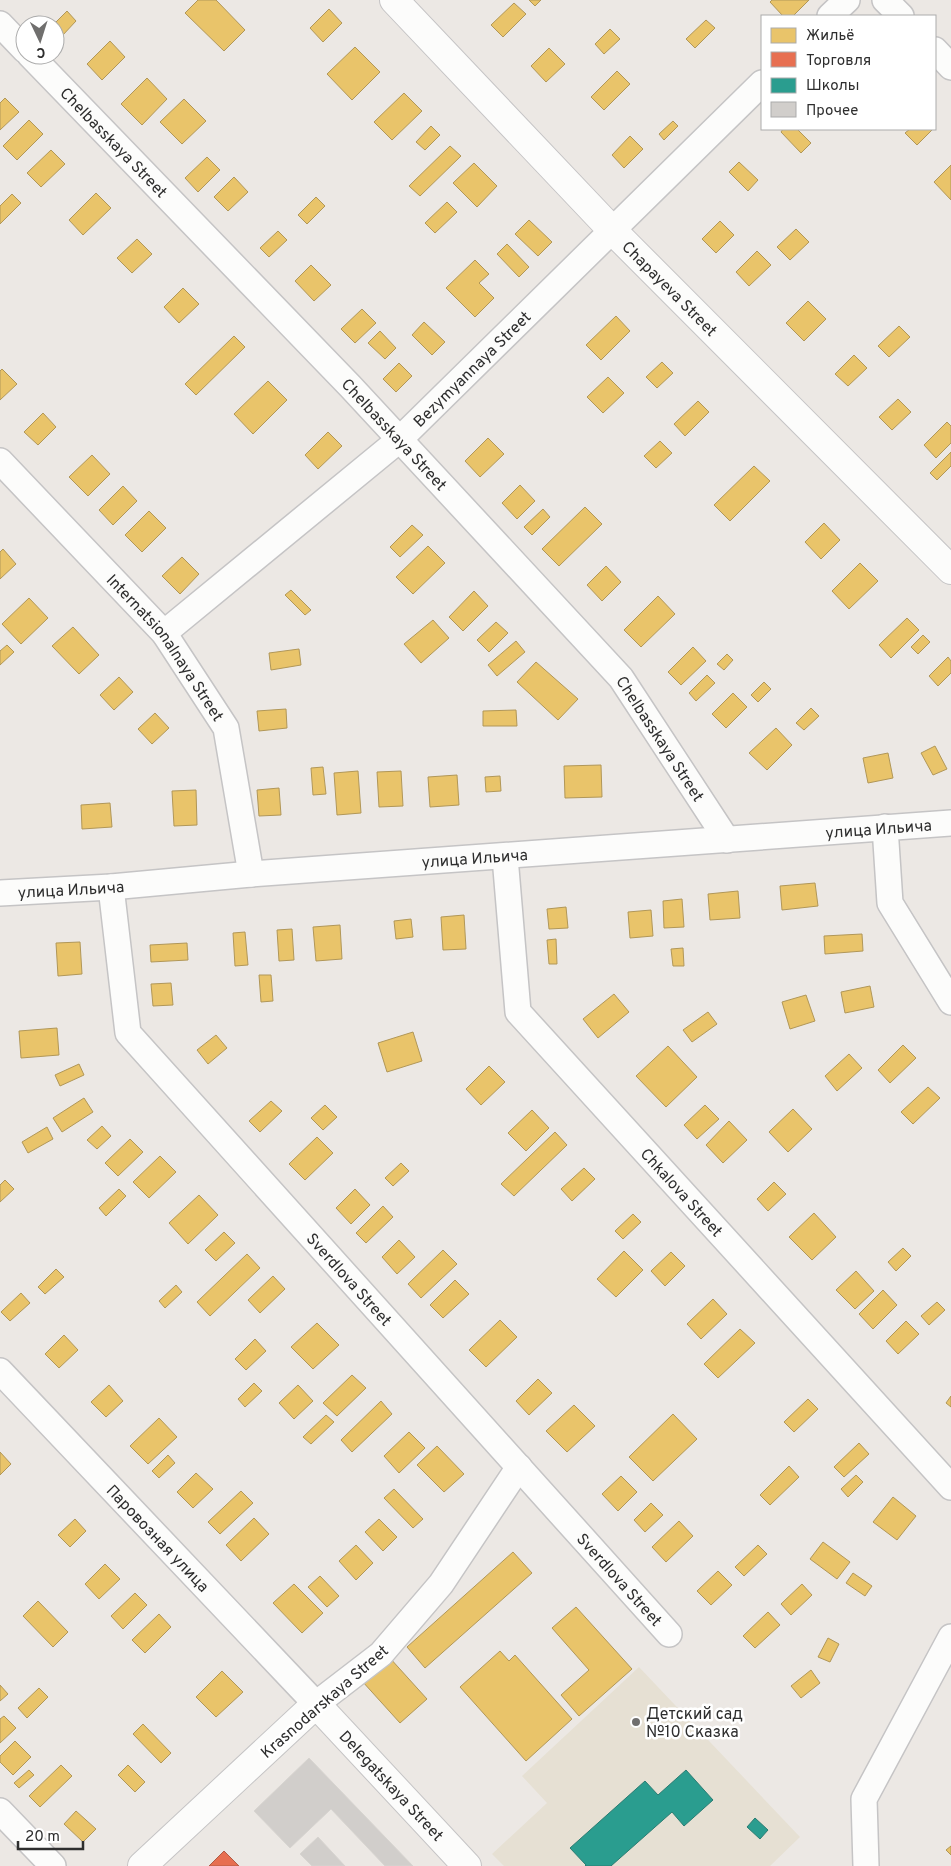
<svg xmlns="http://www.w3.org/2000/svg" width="951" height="1866" viewBox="0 0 951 1866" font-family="Overpass,sans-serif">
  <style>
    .education { fill: #e6e0d3 }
    .homes { fill: #e9c46a; stroke: #b19758 }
    .shops { fill: #e76f51; stroke: #b05c46 }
    .schools { fill: #2a9d8f; stroke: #2b7c72 }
    .building { fill: #d1cecb; stroke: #d7d4d0 }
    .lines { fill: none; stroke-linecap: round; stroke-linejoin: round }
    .street-casing { stroke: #c5c4c5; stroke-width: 28 }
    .secondary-casing { stroke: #c5c4c5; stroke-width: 30 }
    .street { stroke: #fcfcfb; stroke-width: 25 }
    .secondary { stroke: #fcfcfb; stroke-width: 28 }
    .poi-dot { fill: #706f6e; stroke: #fff; stroke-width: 2 }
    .labels { text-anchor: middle; stroke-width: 5; stroke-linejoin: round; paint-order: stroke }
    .street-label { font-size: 16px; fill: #2e2e2e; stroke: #fff }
    .poi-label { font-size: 16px; fill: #2e2e2e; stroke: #fff; text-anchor: start }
  </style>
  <rect width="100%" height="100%" fill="#ece8e4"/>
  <polygon class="education" points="639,1667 800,1837 770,1866 504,1866 492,1854 547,1803 522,1776"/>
  <g class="homes">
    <polygon points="198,0 216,0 245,30 224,51 185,13"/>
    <polygon points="529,0 541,0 535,6"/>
    <polygon points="772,0 809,0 793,16 783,16 770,2"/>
    <polygon points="514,3 526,14 503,37 491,25"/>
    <polygon points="329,9 342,23 323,42 310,28"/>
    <polygon points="67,11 76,21 62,36 55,28 55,25 53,25"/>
    <polygon points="706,20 715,28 695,48 686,39"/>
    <polygon points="610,29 620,39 604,54 595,44"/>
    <polygon points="110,41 125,57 102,80 87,64"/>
    <polygon points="355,47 380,72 352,100 327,74"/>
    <polygon points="549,48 565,64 546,82 531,66"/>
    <polygon points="617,71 630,84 604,110 591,97"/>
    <polygon points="147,78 167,99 142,125 121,104"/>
    <polygon points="404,93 422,111 392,140 374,122"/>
    <polygon points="5,98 19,112 0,130 0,103"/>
    <polygon points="184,99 206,121 182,144 160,122"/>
    <polygon points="29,120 43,134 17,160 3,146"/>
    <polygon points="673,121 678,126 664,140 659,134"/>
    <polygon points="431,126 440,135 425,150 416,142"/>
    <polygon points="783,129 797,129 811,143 801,153 781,132"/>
    <polygon points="910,129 933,129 917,145 905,133"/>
    <polygon points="630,136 643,149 624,168 612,155"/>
    <polygon points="450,146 461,156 420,196 409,186"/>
    <polygon points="51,150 65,164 41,187 27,173"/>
    <polygon points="207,157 220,170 198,192 185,178"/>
    <polygon points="739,162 758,180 748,191 729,172"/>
    <polygon points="474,163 497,186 477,207 453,183"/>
    <polygon points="951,165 951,200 934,182"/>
    <polygon points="234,177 248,192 228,211 214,197"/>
    <polygon points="96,193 111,208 83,235 69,220"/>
    <polygon points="12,194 21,203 0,224 0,206"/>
    <polygon points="316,197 325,206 307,224 298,215"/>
    <polygon points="447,202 457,212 435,233 425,223"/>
    <polygon points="529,220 552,242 538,256 515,234"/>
    <polygon points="720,221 734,235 716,253 702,239"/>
    <polygon points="796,229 809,242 790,260 777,247"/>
    <polygon points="278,231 287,240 269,257 260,248"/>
    <polygon points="137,239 152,254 132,273 117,258"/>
    <polygon points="507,244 529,267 519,277 497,254"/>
    <polygon points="757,251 771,265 749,286 736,272"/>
    <polygon points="475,260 489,274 479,283 494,298 475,317 446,288"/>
    <polygon points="311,265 331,285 314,301 295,281"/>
    <polygon points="183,288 199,304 179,323 164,307"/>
    <polygon points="808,301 826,319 804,341 786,323"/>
    <polygon points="362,309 376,323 355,343 341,329"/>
    <polygon points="616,316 630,331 601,360 586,345"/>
    <polygon points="424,322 445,342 432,355 412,335"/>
    <polygon points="899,326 910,337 889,357 878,346"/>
    <polygon points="380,331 396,348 385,359 368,343"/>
    <polygon points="234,336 245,347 196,395 185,384"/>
    <polygon points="854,355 867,368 848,386 835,374"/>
    <polygon points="662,362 673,373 657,388 646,377"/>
    <polygon points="399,363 412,376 396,392 383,379"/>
    <polygon points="2,369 17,384 0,400 0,371"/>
    <polygon points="608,377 624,393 603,413 587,397"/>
    <polygon points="268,381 287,400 253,434 234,414"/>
    <polygon points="898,399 911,412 892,430 879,417"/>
    <polygon points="698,401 709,412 685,436 674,424"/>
    <polygon points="43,413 56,427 38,445 24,432"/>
    <polygon points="947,422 951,426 951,443 936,458 924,445"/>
    <polygon points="328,432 342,446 318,469 305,455"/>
    <polygon points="488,438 504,454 480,477 465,461"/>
    <polygon points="660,441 672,453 656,468 644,456"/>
    <polygon points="951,452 951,466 937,480 930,473"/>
    <polygon points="92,455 110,474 88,496 69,477"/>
    <polygon points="754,466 770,481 730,521 714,505"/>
    <polygon points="520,485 535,501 517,519 502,503"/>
    <polygon points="123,486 137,501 113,525 99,510"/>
    <polygon points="585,507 602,524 559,566 542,549"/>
    <polygon points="543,509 550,517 532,535 524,527"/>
    <polygon points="149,511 166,528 142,552 125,535"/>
    <polygon points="824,523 840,540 821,559 805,542"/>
    <polygon points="412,525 423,535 400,557 390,547"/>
    <polygon points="428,546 445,563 413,594 396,577"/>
    <polygon points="3,549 16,564 0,579 0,552"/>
    <polygon points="182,557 199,574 180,594 162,576"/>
    <polygon points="860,563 878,581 849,609 832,591"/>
    <polygon points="606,566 621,582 602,601 587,585"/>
    <polygon points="291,590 311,610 305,615 285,595"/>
    <polygon points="474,591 488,606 463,631 449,617"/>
    <polygon points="658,596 675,614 641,647 624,630"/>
    <polygon points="29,598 48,618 21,644 2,624"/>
    <polygon points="907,618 919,630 891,658 879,645"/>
    <polygon points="433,620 449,638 421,663 404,644"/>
    <polygon points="496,622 508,633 489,652 477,640"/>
    <polygon points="73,627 99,655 79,674 52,646"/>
    <polygon points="923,635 930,642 918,654 911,647"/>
    <polygon points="516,641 525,652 497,676 488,665"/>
    <polygon points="7,645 14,652 0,665 0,651"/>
    <polygon points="693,647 706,661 681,685 668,672"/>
    <polygon points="299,649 301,665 271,670 269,653"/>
    <polygon points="727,654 733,660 724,670 717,664"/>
    <polygon points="948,657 951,661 951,673 938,686 929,676"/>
    <polygon points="536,662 578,699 558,720 517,682"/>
    <polygon points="707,675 715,683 696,701 689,693"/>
    <polygon points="119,677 133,692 114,710 100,695"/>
    <polygon points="764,682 771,689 758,702 751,695"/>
    <polygon points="733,693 747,707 726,728 712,714"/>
    <polygon points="811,708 819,716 804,730 796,723"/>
    <polygon points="286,709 287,728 259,731 257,711"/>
    <polygon points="516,710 517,726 483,726 483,711"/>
    <polygon points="155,713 169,728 152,744 138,729"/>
    <polygon points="776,728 792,745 767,770 749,753"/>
    <polygon points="935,746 947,769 933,775 921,753"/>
    <polygon points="888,753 893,778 868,783 863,758"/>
    <polygon points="601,765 602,797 565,798 564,766"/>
    <polygon points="323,767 326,794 313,795 311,768"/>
    <polygon points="358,771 361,813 337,815 334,773"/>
    <polygon points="401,771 403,806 379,807 377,772"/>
    <polygon points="457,775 459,805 430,807 428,777"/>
    <polygon points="500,776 501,791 486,792 485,777"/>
    <polygon points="279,788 281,815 259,816 257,790"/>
    <polygon points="196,790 197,825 174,826 172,791"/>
    <polygon points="110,803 112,827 82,829 81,805"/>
    <polygon points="815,883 818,906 782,910 780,886"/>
    <polygon points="738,891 740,918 710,920 708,894"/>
    <polygon points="682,899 684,927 664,928 663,901"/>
    <polygon points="566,907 568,928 549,929 547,909"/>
    <polygon points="651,910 653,936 630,938 628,912"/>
    <polygon points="464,915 466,949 443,950 441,917"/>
    <polygon points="411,919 413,937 396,939 394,921"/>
    <polygon points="340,925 342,959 316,961 313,927"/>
    <polygon points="292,929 294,960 279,961 277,930"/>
    <polygon points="245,932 248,965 235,966 233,933"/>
    <polygon points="862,934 863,951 825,954 824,936"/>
    <polygon points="556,939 557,964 549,964 547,940"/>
    <polygon points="80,942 82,974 58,976 56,943"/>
    <polygon points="187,943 188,960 151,962 150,945"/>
    <polygon points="683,948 684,966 673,966 671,949"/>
    <polygon points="259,975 271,975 273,1001 261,1002"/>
    <polygon points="171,983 173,1005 153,1006 151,984"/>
    <polygon points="870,986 874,1007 845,1013 841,992"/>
    <polygon points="614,994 629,1012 598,1038 583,1019"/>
    <polygon points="806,995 815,1021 790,1029 782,1002"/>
    <polygon points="708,1012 717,1024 692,1042 683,1030"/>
    <polygon points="57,1028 59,1055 21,1058 19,1031"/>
    <polygon points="413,1032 422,1061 387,1072 378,1043"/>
    <polygon points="216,1035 227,1048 208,1064 197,1050"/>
    <polygon points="903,1045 916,1058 890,1083 878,1070"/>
    <polygon points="668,1046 697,1077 666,1107 636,1076"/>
    <polygon points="849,1054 862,1068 837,1091 825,1076"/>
    <polygon points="79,1064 84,1075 60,1086 55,1075"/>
    <polygon points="489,1066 505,1082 481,1105 466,1089"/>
    <polygon points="928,1087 940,1098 913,1124 901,1112"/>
    <polygon points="84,1098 93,1112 62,1132 53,1118"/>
    <polygon points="271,1101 282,1111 260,1132 249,1121"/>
    <polygon points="325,1105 337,1117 323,1130 311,1118"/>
    <polygon points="705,1105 719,1119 697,1139 684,1125"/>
    <polygon points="793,1109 812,1129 788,1152 769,1132"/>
    <polygon points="532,1110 549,1128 526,1151 508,1133"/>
    <polygon points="729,1121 747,1140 723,1163 706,1145"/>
    <polygon points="102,1126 111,1136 97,1149 87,1140"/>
    <polygon points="47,1127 53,1139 28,1153 22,1142"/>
    <polygon points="555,1132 567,1145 514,1196 501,1184"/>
    <polygon points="317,1137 333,1153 305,1180 289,1164"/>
    <polygon points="130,1139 143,1152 118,1176 105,1163"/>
    <polygon points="160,1156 176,1172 149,1198 133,1182"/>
    <polygon points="401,1163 409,1171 393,1186 385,1178"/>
    <polygon points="584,1168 595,1179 572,1201 561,1189"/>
    <polygon points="5,1180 14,1189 0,1202 0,1185"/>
    <polygon points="774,1182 786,1194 768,1211 757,1199"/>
    <polygon points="119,1189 126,1196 106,1216 99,1208"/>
    <polygon points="355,1189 370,1205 351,1224 336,1208"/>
    <polygon points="199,1195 218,1215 188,1244 169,1223"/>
    <polygon points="383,1206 393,1217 366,1243 356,1233"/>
    <polygon points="814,1213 836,1237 812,1260 789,1237"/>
    <polygon points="633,1214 641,1222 623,1239 615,1231"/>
    <polygon points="224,1232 235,1243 216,1261 205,1250"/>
    <polygon points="399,1240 415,1257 397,1274 382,1257"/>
    <polygon points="903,1248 911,1256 896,1271 888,1262"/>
    <polygon points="443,1250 457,1264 421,1298 408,1284"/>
    <polygon points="624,1251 643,1270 616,1297 597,1279"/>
    <polygon points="671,1252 685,1266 665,1286 651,1271"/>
    <polygon points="247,1254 260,1268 210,1316 197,1302"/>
    <polygon points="56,1269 64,1277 45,1294 38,1287"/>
    <polygon points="856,1271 874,1291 855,1309 836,1290"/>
    <polygon points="273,1276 285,1289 260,1313 248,1300"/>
    <polygon points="455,1280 469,1294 443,1318 430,1305"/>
    <polygon points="176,1285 182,1292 165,1308 159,1301"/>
    <polygon points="883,1290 897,1305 873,1329 859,1314"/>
    <polygon points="21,1293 30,1303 10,1321 1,1312"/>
    <polygon points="713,1299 727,1314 701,1339 687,1324"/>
    <polygon points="937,1302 945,1310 929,1325 921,1316"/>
    <polygon points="500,1320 517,1337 486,1367 469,1350"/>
    <polygon points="906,1321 919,1334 898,1354 886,1341"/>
    <polygon points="317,1323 339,1345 313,1369 291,1347"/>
    <polygon points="740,1329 755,1343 718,1378 704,1364"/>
    <polygon points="64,1335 78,1350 59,1368 45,1354"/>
    <polygon points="255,1339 266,1351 246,1370 235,1359"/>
    <polygon points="352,1375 366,1388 337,1416 323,1403"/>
    <polygon points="538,1379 552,1393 529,1415 516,1401"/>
    <polygon points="254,1383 262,1391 245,1407 238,1399"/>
    <polygon points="109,1385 123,1401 106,1417 91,1402"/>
    <polygon points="298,1385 313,1401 294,1419 279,1403"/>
    <polygon points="951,1396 951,1407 946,1403"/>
    <polygon points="808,1399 818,1409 794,1432 784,1422"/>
    <polygon points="381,1401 392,1414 352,1452 341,1440"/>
    <polygon points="574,1405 595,1426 567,1452 546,1431"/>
    <polygon points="673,1414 697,1439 653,1481 629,1457"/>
    <polygon points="326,1415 334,1422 311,1444 303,1437"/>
    <polygon points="159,1418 177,1437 148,1464 130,1446"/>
    <polygon points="409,1432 425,1448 399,1473 384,1456"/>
    <polygon points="859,1443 869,1454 844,1477 834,1467"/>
    <polygon points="437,1446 464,1474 444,1492 417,1465"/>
    <polygon points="0,1452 11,1464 0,1475"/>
    <polygon points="168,1455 175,1463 159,1478 152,1471"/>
    <polygon points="789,1466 799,1477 770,1505 760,1495"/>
    <polygon points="196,1473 213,1489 193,1508 177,1492"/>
    <polygon points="856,1475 863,1482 848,1497 841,1489"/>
    <polygon points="621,1476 637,1492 618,1511 602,1494"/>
    <polygon points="394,1489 423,1519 413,1528 384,1498"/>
    <polygon points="241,1491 253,1503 220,1534 208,1522"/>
    <polygon points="893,1497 916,1516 897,1540 873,1522"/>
    <polygon points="651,1503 663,1515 645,1532 634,1520"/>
    <polygon points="254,1518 269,1534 241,1561 226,1545"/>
    <polygon points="75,1519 86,1531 70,1547 58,1535"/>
    <polygon points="379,1519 397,1537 383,1551 365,1532"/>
    <polygon points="679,1521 693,1536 666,1562 652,1547"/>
    <polygon points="823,1542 850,1562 837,1579 810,1559"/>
    <polygon points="356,1545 373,1563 356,1580 339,1561"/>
    <polygon points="758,1545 767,1554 744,1576 735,1567"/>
    <polygon points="513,1552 532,1573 425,1668 407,1647"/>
    <polygon points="105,1564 120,1579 99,1599 85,1584"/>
    <polygon points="718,1571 732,1585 711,1605 697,1591"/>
    <polygon points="853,1573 872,1586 865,1596 846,1583"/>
    <polygon points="320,1576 339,1596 327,1607 308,1587"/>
    <polygon points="294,1584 323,1613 302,1633 273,1603"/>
    <polygon points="802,1584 812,1595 791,1615 781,1604"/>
    <polygon points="135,1593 147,1605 123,1629 111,1616"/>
    <polygon points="38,1601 68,1632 53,1647 23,1616"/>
    <polygon points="576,1607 632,1669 579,1716 561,1695 589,1670 552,1628"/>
    <polygon points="768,1612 780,1625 755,1648 743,1636"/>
    <polygon points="159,1614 171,1627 145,1653 132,1640"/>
    <polygon points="828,1638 839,1644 830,1662 818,1657"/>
    <polygon points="500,1651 509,1661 515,1655 572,1719 526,1761 460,1687"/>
    <polygon points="389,1657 427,1699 400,1723 362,1681"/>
    <polygon points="811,1670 820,1683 801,1698 791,1686"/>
    <polygon points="222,1671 243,1692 216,1717 196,1697"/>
    <polygon points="0,1685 8,1694 0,1701"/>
    <polygon points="39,1688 48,1697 27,1718 18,1708"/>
    <polygon points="4,1716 16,1728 0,1743 0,1719"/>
    <polygon points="143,1724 171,1753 161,1763 133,1734"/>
    <polygon points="15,1741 31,1757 13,1775 0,1762 0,1756"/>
    <polygon points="61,1765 72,1776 40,1807 29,1796"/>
    <polygon points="128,1765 145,1782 135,1792 118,1775"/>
    <polygon points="29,1770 34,1775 19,1788 14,1783"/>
    <polygon points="76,1811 96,1829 83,1842 64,1824"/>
    <polygon points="951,1846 951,1855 946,1850"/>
  </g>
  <polygon class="shops" points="224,1851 239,1866 209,1866"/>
  <g class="schools">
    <polygon points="686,1770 713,1800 684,1826 672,1812 611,1866 585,1866 586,1865 570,1848 645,1781 658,1795"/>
    <polygon points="755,1818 768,1830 760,1839 747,1827"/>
  </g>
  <g class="building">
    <polygon points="309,1758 413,1866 385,1866 331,1809 290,1848 254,1811"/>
    <polygon points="318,1837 345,1866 312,1866 300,1854"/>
  </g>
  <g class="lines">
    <g class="street-casing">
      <g id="street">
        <polyline points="885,0 901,16"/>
        <polyline points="830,16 847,0"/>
        <polyline points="0,24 25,50"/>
        <polyline points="935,50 951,67"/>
        <path id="s1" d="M 30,55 L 350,386 L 621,678 L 727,840"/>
        <path id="s2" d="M 0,461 L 164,633 L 226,728 L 251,874"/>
        <path id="s3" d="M 164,633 L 399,440 L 762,83"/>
        <polyline points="885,827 890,903 951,1002"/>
        <path id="s4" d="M 505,857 L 518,1012 L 951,1487"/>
        <path id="s5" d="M 111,887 L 128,1033 L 669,1634"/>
        <path id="s6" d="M 0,893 L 111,887 L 251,874 L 951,823"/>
        <path id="s7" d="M 0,1371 L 316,1704 L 381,1654 L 441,1584 L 519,1467"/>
        <polyline points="0,1811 53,1866"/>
        <polyline points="866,1866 864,1799 951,1637"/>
      </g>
    </g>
    <g class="secondary-casing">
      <g id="secondary">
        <path id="s8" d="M 394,0 L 612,230 L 951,570"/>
        <path id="s9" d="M 142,1866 L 316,1704 L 467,1866"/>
      </g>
    </g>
    <use href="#street" class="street"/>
    <use href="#secondary" class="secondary"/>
  </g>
  <circle class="poi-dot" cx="636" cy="1722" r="5"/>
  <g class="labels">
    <g class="street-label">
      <text dy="6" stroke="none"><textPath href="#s1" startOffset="121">Chelbasskaya Street</textPath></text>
      <text dy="6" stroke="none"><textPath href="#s8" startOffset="399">Chapayeva Street</textPath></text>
      <text dy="6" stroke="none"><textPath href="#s3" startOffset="406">Bezymyannaya Street</textPath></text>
      <text dy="6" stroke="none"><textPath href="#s1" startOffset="526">Chelbasskaya Street</textPath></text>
      <text dy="6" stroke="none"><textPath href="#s2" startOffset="250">Internatsionalnaya Street</textPath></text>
      <text dy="6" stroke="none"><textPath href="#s1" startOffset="931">Chelbasskaya Street</textPath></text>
      <text dy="6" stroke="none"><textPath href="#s6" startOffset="881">улица Ильича</textPath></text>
      <text dy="6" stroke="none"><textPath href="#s6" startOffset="476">улица Ильича</textPath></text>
      <text dy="6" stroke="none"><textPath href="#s6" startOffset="71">улица Ильича</textPath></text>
      <text dy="6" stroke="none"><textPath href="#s4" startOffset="399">Chkalova Street</textPath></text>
      <text dy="6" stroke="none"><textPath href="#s5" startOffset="478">Sverdlova Street</textPath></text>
      <text dy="6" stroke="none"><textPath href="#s7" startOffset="230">Паровозная улица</textPath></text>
      <text dy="6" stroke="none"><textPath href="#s5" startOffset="882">Sverdlova Street</textPath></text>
      <text transform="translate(324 1701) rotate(-41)" y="6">Krasnodarskaya Street</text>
      <text dy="6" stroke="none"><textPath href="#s9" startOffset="349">Delegatskaya Street</textPath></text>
    </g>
    <g class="poi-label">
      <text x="646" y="1719">Детский сад<tspan x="646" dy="18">№10 Сказка</tspan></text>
    </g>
  </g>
  <rect x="761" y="15" width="175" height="115" fill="#ffffff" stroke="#ababab"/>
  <rect x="771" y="28" width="25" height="15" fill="#e9c46a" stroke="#ababab"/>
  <text x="806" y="40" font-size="15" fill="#2e2e2e">Жильё</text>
  <rect x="771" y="52" width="25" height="15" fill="#e76f51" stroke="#ababab"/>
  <text x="806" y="65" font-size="15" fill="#2e2e2e">Торговля</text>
  <rect x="771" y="78" width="25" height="15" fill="#2a9d8f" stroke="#ababab"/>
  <text x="806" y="90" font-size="15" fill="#2e2e2e">Школы</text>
  <rect x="771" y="102" width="25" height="15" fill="#d1cecb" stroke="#ababab"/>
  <text x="806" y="115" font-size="15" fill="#2e2e2e">Прочее</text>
  <g transform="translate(40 40) rotate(176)"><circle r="24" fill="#ffffff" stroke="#ababab"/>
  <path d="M0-4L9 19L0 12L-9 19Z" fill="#706f6e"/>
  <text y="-8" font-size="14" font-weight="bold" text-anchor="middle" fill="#2e2e2e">С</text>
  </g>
  <path d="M18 1841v8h65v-8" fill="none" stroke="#2e2e2e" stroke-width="2.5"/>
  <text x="25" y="1841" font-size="15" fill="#2e2e2e" stroke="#ffffff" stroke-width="4" paint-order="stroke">20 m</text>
</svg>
